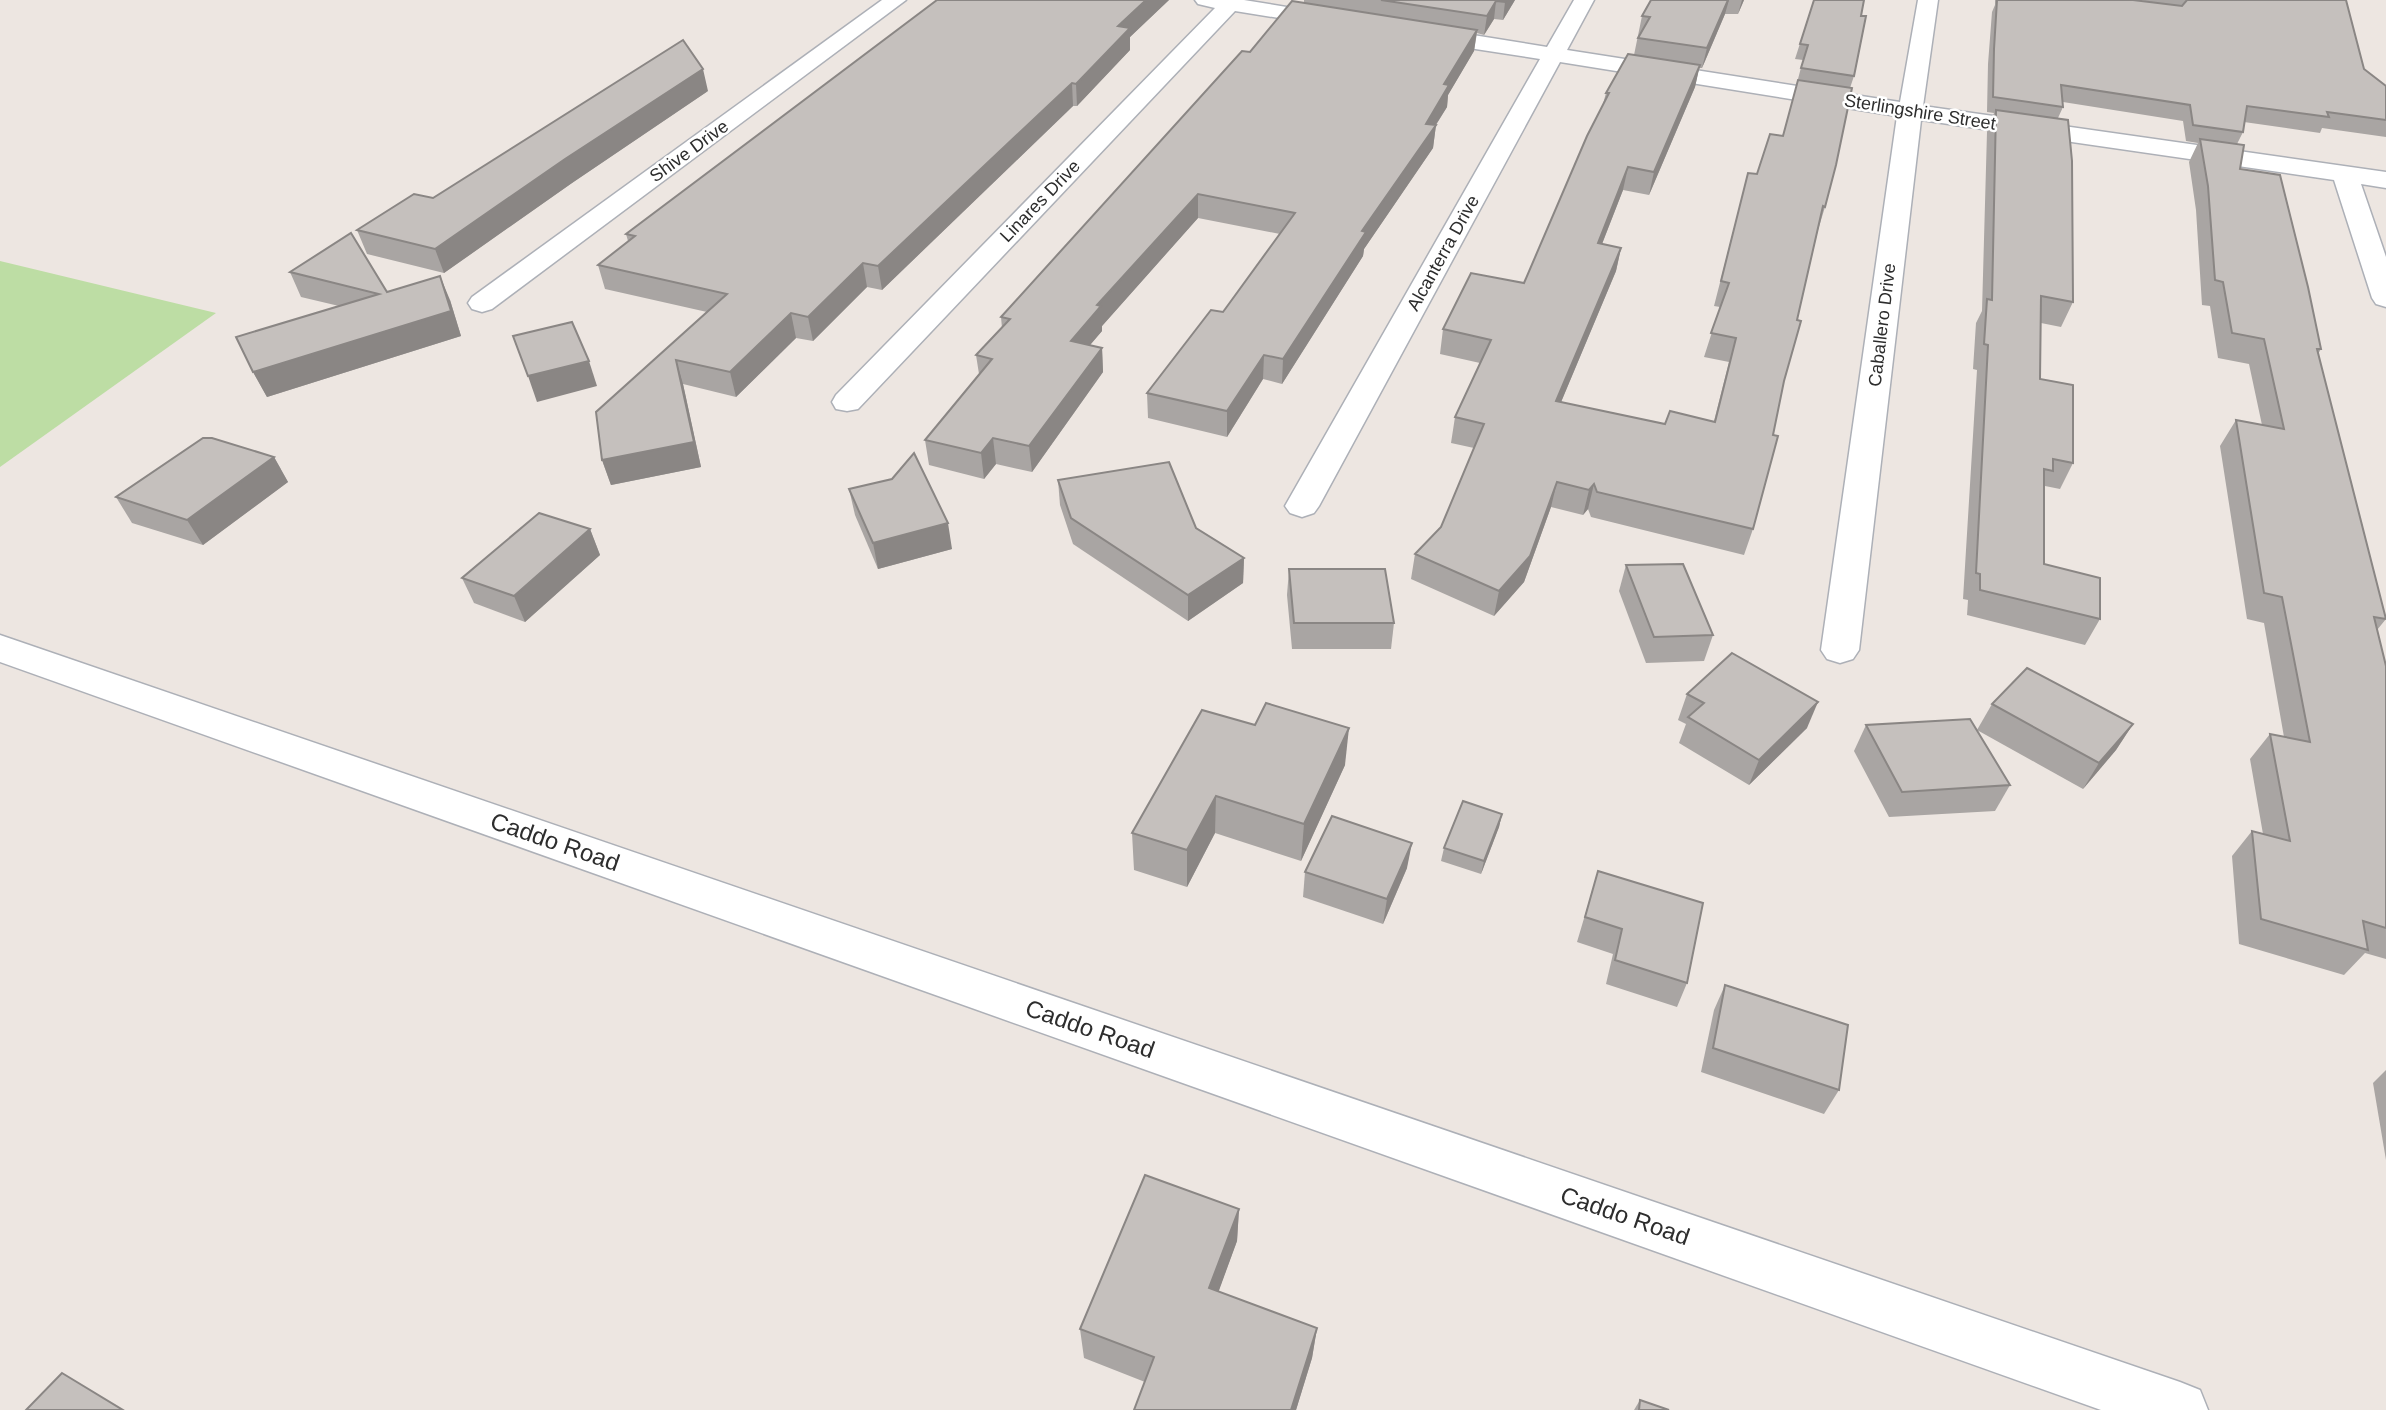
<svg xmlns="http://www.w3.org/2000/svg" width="2386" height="1410" viewBox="0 0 2386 1410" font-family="Helvetica,sans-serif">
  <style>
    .green { fill: #bddda4 }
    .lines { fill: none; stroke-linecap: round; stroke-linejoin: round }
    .minor-casing { stroke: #adb0b7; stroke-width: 3 }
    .minor { fill: #fff; fill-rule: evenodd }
    .wall { fill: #a9a5a3 }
    .shaded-wall { fill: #8a8684 }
    .building { fill: #c5c0bd; stroke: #8a8684; stroke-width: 2 }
    .labels { text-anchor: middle; stroke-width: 5; stroke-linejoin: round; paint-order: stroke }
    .far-street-label { font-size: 18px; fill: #2d2d2d; stroke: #fff }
    .near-street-label { font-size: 24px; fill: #2d2d2d; stroke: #fff }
  </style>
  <rect width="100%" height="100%" fill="#ede6e1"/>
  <polygon class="green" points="0,261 216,313 0,467"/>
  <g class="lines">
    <g class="minor-casing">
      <g id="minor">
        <polygon points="882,0 906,0 492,309 482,312 472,309 468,303 472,297"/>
        <polygon points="1195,0 1244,0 1335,15 1343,16 1346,21 1343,26 1335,27 1235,11 858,409 847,411 836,409 832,402 836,395 1215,8 1198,4"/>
        <polygon points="1574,0 1594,0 1567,50 1900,102 1918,0 1938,0 1923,106 2386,172 2386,188 2361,184 2386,257 2386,307 2376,304 2372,298 2334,180 1921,120 1859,650 1853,659 1840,663 1827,659 1821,650 1897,116 1560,62 1319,506 1314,513 1302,517 1290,513 1285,506 1540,59 1423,41 1415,39 1412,34 1415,29 1423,27 1547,47"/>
        <polygon points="0,635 2180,1382 2200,1390 2208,1410 2101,1410 0,662"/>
      </g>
    </g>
    <use href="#minor" class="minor"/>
  </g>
  <g class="wall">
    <polygon points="937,0 1169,0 1130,37 1130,50 1077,106 1073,106 882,290 867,287 813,341 796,338 736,397 683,384 701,467 611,485 602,460 707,312 605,289 598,265 628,241 626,234"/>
    <polygon points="1304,0 1515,0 1503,20 1494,19 1484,35 1477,33 1474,51 1448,95 1447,107 1436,125 1433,148 1364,249 1363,256 1282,384 1263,379 1227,437 1148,418 1147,393 1223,312 1280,234 1198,218 1102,326 1102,331 1090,345 1102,348 1103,372 1032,472 996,464 984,479 929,465 925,440 979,374 976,355 1002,328 1001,317 1250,52 1304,3"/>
    <polygon points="1651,0 1744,0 1738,14 1725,14 1702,68 1699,68 1695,87 1649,195 1623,190 1602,244 1621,248 1616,271 1561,402 1665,424 1714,421 1729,362 1704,357 1720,307 1714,306 1748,173 1757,174 1783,136 1803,60 1795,59 1814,0 1854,76 1850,88 1825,207 1818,230 1797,320 1753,529 1744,555 1591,517 1588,509 1583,515 1551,507 1524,582 1494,616 1411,579 1415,554 1441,527 1474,448 1451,443 1455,417 1480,363 1440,354 1443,329 1524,283 1603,104 1606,93 1634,55 1642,16"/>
    <polygon points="1995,0 2133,0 2158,3 2138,0 2346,0 2364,69 2386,86 2386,137 2322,128 2320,133 2244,122 2243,132 2237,144 2240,169 2321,349 2318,354 2386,619 2377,630 2386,666 2386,959 2365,953 2344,975 2239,944 2232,856 2252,831 2263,834 2250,759 2270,734 2284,737 2264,623 2247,619 2220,446 2236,420 2262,425 2249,364 2218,358 2210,306 2202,305 2196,210 2189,162 2198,143 2186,141 2183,121 2063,102 2063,107 2058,118 2073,302 2061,327 2041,323 2040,379 2073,463 2060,489 2045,486 2044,487 2044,564 2100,619 2085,645 1967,615 1968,600 1963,599 1977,370 1973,369 1976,323 1982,311 1987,132 1994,113 1987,112 1988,64 1992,12 1995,5"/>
    <polygon points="708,91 572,183 444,273 367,254 357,230 433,198"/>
    <polygon points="290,272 387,292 450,300 461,336 267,397 253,372 339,306 301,297"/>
    <polygon points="274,457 288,482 203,545 132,523 116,497"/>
    <polygon points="1058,480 1196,528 1244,558 1243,583 1188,621 1073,544 1060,505"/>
    <polygon points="849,489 952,549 878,569 855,515"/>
    <polygon points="590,529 600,555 525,622 474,603 462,578"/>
    <polygon points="1626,565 1713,635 1704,661 1646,663 1619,591"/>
    <polygon points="1289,569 1394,623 1391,649 1292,649 1287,595"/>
    <polygon points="1687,694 1807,728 1749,785 1679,743 1686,724 1678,720"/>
    <polygon points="1992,704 2133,724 2116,750 2083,789 1977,730"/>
    <polygon points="1255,725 1345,765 1301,861 1215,833 1187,887 1134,870 1132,833"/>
    <polygon points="1866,725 2010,785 1995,811 1889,817 1854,751"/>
    <polygon points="1502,814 1499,827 1481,874 1441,861 1444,848"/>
    <polygon points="1407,868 1383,924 1303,897 1305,872"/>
    <polygon points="1598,871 1687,983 1677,1007 1606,984 1613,954 1577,942"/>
    <polygon points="1725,985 1839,1090 1824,1114 1701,1072 1714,1010"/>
    <polygon points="2386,1070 2386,1160 2373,1083"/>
    <polygon points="1239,1209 1237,1241 1218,1292 1317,1328 1312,1358 1296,1410 1134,1410 1145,1382 1084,1358 1080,1329"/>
    <polygon points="1640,1400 1669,1410 1634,1410"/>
  </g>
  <g class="shaded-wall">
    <polygon points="1146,0 1169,0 1130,37 1130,50 1077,106 1076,84 1118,26"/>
    <polygon points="1506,0 1515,0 1503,20 1505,2"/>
    <polygon points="1728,0 1729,0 1725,14 1702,68 1707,48"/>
    <polygon points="1742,0 1744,0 1738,14"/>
    <polygon points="1496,1 1494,19 1484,35 1487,16"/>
    <polygon points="1477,30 1474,51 1448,95 1447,107 1435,126 1436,125 1433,148 1364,249 1363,256 1282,384 1283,359 1362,231 1426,124 1444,84"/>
    <polygon points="1700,65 1695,87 1649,195 1654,172"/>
    <polygon points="703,69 708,91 572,183 444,273 435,249 565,159"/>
    <polygon points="1072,83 1073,106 882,290 878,266"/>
    <polygon points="1628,167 1623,190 1593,267 1598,243"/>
    <polygon points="1198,194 1198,218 1102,326 1102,331 1073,365 1071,341 1097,305"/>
    <polygon points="1621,248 1616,271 1551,426 1556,401"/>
    <polygon points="863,263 867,287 813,341 808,317"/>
    <polygon points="440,276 450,300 461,336 267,397 253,372"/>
    <polygon points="791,313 796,338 736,397 730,372"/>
    <polygon points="1102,348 1103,372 1032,472 1029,446"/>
    <polygon points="1264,355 1263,379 1227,437 1227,411"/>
    <polygon points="676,360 683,384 701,467 611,485 602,460"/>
    <polygon points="589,361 597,386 537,402 528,376"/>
    <polygon points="993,438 996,464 984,479 981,453"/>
    <polygon points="274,457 288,482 203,545 187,520"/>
    <polygon points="1557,482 1551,507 1524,582 1494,616 1499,591"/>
    <polygon points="1594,484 1588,509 1583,515 1589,490"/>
    <polygon points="948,523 952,549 878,569 873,543"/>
    <polygon points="590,529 600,555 525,622 514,596"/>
    <polygon points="1244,558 1243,583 1188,621 1188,595"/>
    <polygon points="1818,702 1807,728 1749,785 1759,760"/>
    <polygon points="2133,724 2116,750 2083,789 2099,763"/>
    <polygon points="1349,728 1345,765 1301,861 1304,824"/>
    <polygon points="1216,796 1215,833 1187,887 1187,850"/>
    <polygon points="1502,814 1499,827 1481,874 1484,861"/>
    <polygon points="1412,843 1407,868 1383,924 1387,899"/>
    <polygon points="1239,1209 1237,1241 1209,1318 1209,1288"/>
    <polygon points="1317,1328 1312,1358 1296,1410 1291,1410"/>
  </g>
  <g class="building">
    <polygon points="937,0 1146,0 1118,26 1130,28 1076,84 1072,83 878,266 863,263 808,317 791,313 730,372 676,360 694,442 602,460 596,412 727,294 598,265 635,236 626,234"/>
    <polygon points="1381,0 1506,0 1505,2 1496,1 1487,16"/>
    <polygon points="1651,0 1728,0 1707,48 1638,38 1650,17 1642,16"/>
    <polygon points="1814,0 1864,0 1861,16 1866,16 1854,76 1801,68 1808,45 1800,44"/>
    <polygon points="1997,0 2133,0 2182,6 2187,0 2346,0 2364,69 2386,86 2386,120 2327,112 2329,117 2247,106 2243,132 2193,125 2190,105 2061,85 2063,107 1993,97 1994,49"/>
    <polygon points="1292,1 1477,30 1444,84 1449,85 1426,124 1436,125 1362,231 1366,232 1283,359 1264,355 1227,411 1147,393 1211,310 1223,312 1295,213 1198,194 1097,305 1101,306 1071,341 1102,348 1029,446 993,438 981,453 925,440 992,359 976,355 1010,319 1001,317 1242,51 1250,52"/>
    <polygon points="683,40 703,69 565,159 435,249 357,230 414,194 433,198"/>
    <polygon points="1628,54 1700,65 1654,172 1628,167 1598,243 1621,248 1556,401 1665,424 1670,411 1715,422 1736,338 1711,333 1729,283 1721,281 1748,173 1757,174 1770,134 1783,136 1798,80 1852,88 1836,165 1825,207 1823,206 1797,320 1801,321 1784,381 1773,435 1778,436 1753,529 1597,492 1594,484 1589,490 1557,482 1530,556 1499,591 1415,554 1441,527 1484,424 1455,417 1491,340 1443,329 1471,273 1524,283 1587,136 1609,93 1606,93"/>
    <polygon points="1996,110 2068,120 2072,161 2073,302 2041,296 2040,379 2073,385 2073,463 2053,459 2053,471 2044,469 2044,564 2100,578 2100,619 1980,590 1980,574 1976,573 1988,345 1984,344 1987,299 1992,300"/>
    <polygon points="2200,139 2244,145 2240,169 2280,175 2308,287 2321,349 2317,349 2386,619 2374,617 2386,666 2386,928 2363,921 2368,950 2261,919 2252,831 2290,841 2270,734 2310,742 2282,597 2264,593 2236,420 2284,429 2264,339 2232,333 2223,282 2215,280 2208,186"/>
    <polygon points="351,233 387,292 440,276 451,311 253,372 236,337 379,294 290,272"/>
    <polygon points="572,322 589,361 528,376 513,336"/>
    <polygon points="203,438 212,438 274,457 187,520 116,497"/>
    <polygon points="914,453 948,523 873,543 849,489 892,479"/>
    <polygon points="1169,462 1196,528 1244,558 1188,595 1071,518 1058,480"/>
    <polygon points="539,513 590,529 514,596 462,578"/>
    <polygon points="1683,564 1713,635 1654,637 1626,565"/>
    <polygon points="1289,569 1385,569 1394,623 1294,623"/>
    <polygon points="1732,653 1818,702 1759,760 1688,717 1704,703 1687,694"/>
    <polygon points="2027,668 2133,724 2099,763 1992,704"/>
    <polygon points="1266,703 1349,728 1304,824 1216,796 1187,850 1132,833 1202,710 1255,725"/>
    <polygon points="1970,719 2010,785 1902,792 1866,725"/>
    <polygon points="1463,801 1502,814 1484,861 1444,848"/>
    <polygon points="1332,816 1412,843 1387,899 1305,872"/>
    <polygon points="1598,871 1703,903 1687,983 1615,960 1622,929 1585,917"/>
    <polygon points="1725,985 1848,1025 1839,1090 1713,1048"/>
    <polygon points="1145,1175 1239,1209 1209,1288 1317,1328 1291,1410 1134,1410 1154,1357 1080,1329"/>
    <polygon points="62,1373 123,1410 26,1410"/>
    <polygon points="1640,1400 1669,1410 1639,1410"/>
  </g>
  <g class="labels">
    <g class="far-street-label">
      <text transform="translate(1920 112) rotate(9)" y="6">Sterlingshire Street</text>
      <text transform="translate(689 151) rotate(-36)" y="6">Shive Drive</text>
      <text transform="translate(1040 201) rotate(-46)" y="6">Linares Drive</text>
      <text transform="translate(1443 253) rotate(-61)" y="6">Alcanterra Drive</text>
      <text transform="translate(1882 325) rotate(-83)" y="6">Caballero Drive</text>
    </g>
    <g class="near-street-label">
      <text transform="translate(555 842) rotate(19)" y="8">Caddo Road</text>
      <text transform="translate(1090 1029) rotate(19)" y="8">Caddo Road</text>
      <text transform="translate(1625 1216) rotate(19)" y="8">Caddo Road</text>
    </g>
  </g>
</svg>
